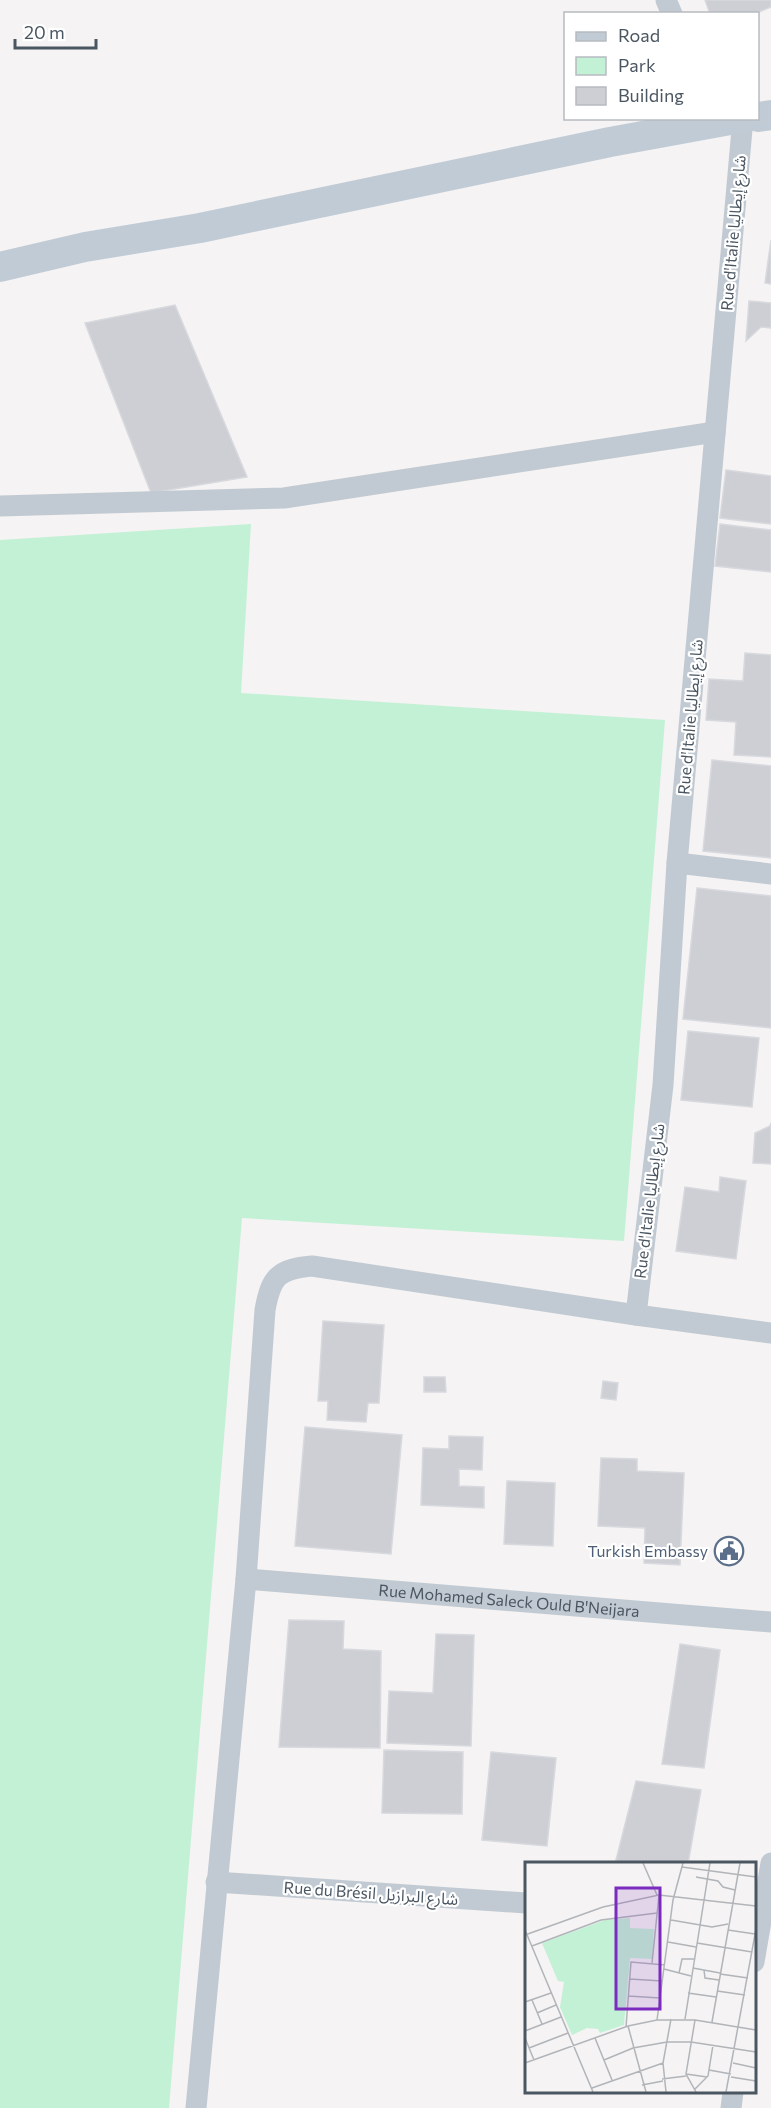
<svg xmlns="http://www.w3.org/2000/svg" width="771" height="2108" viewBox="0 0 771 2108" font-family="Commissioner,'Noto Sans Arabic',sans-serif">
  <style>
    .green { fill: #c3f1d5 }
    .building { fill: #cdcfd5; stroke: #d7d9de; stroke-width: 1.5 }
    .lines { fill: none; stroke-linecap: round; stroke-linejoin: round }
    .minor { stroke: #c1cad2; stroke-width: 21 }
    .secondary { stroke: #c1cbd6; stroke-width: 30 }
    .labels { text-anchor: middle; stroke-width: 4.5; stroke-linejoin: round; paint-order: stroke }
    .street-label { font-size: 16px; fill: #4a5661; stroke: #fff }
    .service-label { font-size: 16px; fill: #4e5e75; stroke: #fff; text-anchor: end }
    .inset-road { fill: none; stroke: #b1b4b9; stroke-width: 1.5 }
    .view { fill: #7b2cbf; fill-opacity: 0.15; stroke: #7b2cbf; stroke-width: 3 }
    .inset-edge { fill: none; stroke: #4a5661; stroke-width: 3 }
  </style>
  <rect width="100%" height="100%" fill="#f5f3f3"/>
  <polygon class="green" points="251,524 241,693 665,720 624,1241 242,1218 169,2108 0,2108 0,540"/>
  <g class="building">
    <polygon points="705,0 771,0 771,7 754,14 710,14"/>
    <polygon points="771,240 771,284 765,283"/>
    <polygon points="749,301 771,303 771,328 761,327 746,341"/>
    <polygon points="175,305 247,477 151,493 85,323"/>
    <polygon points="726,470 771,476 771,524 720,518"/>
    <polygon points="720,524 771,530 771,572 715,566"/>
    <polygon points="745,653 771,655 771,757 734,755 736,722 706,720 709,679 743,681"/>
    <polygon points="712,760 771,766 771,858 703,851"/>
    <polygon points="697,888 771,896 771,1028 683,1019"/>
    <polygon points="688,1031 759,1038 752,1107 681,1100"/>
    <polygon points="771,1123 771,1164 753,1163 755,1133 770,1126"/>
    <polygon points="720,1177 746,1181 736,1259 676,1251 685,1187 719,1192"/>
    <polygon points="323,1321 384,1325 379,1403 368,1403 366,1422 327,1420 328,1401 318,1401"/>
    <polygon points="424,1377 445,1377 446,1392 424,1392"/>
    <polygon points="603,1381 618,1383 616,1400 601,1398"/>
    <polygon points="305,1427 402,1435 391,1554 295,1546"/>
    <polygon points="449,1436 483,1437 482,1470 459,1469 459,1486 484,1487 484,1508 421,1505 423,1448 449,1449"/>
    <polygon points="601,1458 637,1459 637,1471 684,1473 680,1565 644,1563 645,1528 598,1526"/>
    <polygon points="507,1481 555,1483 553,1546 504,1544"/>
    <polygon points="289,1620 344,1621 343,1649 381,1651 380,1748 279,1747"/>
    <polygon points="436,1634 474,1635 471,1746 387,1743 389,1691 433,1693"/>
    <polygon points="680,1644 720,1650 704,1768 662,1764"/>
    <polygon points="384,1750 463,1752 462,1814 382,1813"/>
    <polygon points="491,1752 556,1758 547,1846 482,1840"/>
    <polygon points="636,1781 701,1790 688,1864 615,1864"/>
  </g>
  <g class="lines">
    <g class="minor">
      <polyline points="666,0 672,14"/>
      <polyline points="0,506 284,498 715,432"/>
      <polyline points="677,863 771,874"/>
      <polyline points="636,1315 663,1085 677,863 743,118"/>
      <path id="s1" d="M 246,1579 L 771,1622"/>
      <polyline points="216,1882 526,1903"/>
      <polyline points="754,1962 771,1863"/>
      <path d="M 196,2108 L 246,1579 L 265,1310 C 271,1277 278,1269 312,1266 L 636,1315 L 771,1333"/>
      <polyline points="731,2108 733,2092"/>
    </g>
    <g class="secondary">
      <polyline points="758,117 771,115"/>
      <polyline points="0,267 85,247 200,228 610,142 741,118"/>
    </g>
  </g>
  <defs>
    <g id="civic-ring" transform="scale(1.5)"><circle r="9.5" fill="#fff" stroke="#5c6f8a" stroke-width="1.5"/><path d="M-.6-6.5H3V-4.5H.6V-3L4-1V1h2V6H-6V1h2V-1L-.6-3ZM-1.2 2.5V6h2.4V2.5Z" fill="#5c6f8a"/></g>
  </defs>
  <g fill-rule="evenodd">
    <use href="#civic-ring" x="729" y="1551"/>
  </g>
  <g class="labels">
    <g class="street-label">
      <text transform="translate(733 233) rotate(-85)" y="6">Rue d'Italie شارع إيطاليا</text>
      <text transform="translate(690 717) rotate(-85)" y="6">Rue d'Italie شارع إيطاليا</text>
      <text transform="translate(649 1201) rotate(-83)" y="6">Rue d'Italie شارع إيطاليا</text>
      <text dy="6" stroke="none"><textPath href="#s1" startOffset="264">Rue Mohamed Saleck Ould B'Neijara</textPath></text>
      <text transform="translate(371 1893) rotate(4)" y="6">Rue du Brésil شارع البرازيل</text>
    </g>
    <g class="service-label">
      <text x="708" y="1557">Turkish Embassy</text>
    </g>
  </g>
  <g transform="translate(525 1862)">
    <rect width="231" height="231" fill="#f5f3f3"/>
    <path d="M 105,56 L 105,66 L 129,67 L 127,97 L 105,96 L 99,163 L 75,171 L 73,167 L 62,166 L 47,173 L 35,145 L 39,120 L 33,119 L 17,81 L 80,58 Z" fill="#c3f1d5"/>
    <path class="inset-road" d="M 118,1 L 132,33M 157,5 L 231,15M 171,15 L 193,19 L 198,25 L 210,28M 146,58 L 187,65 L 203,62M 0,68 L 68,230M 203,68 L 230,72M 0,73 L 78,45 L 134,33 L 231,44M 143,80 L 171,85M 172,81 L 227,90M 7,84 L 76,58 L 132,51M 127,101 L 134,33M 168,106 L 195,111M 139,107 L 166,114M 179,108 L 180,116 L 194,118M 154,111 L 157,97 L 169,97M 195,112 L 223,116M 105,117 L 137,119M 192,129 L 220,133M 163,131 L 191,135M 103,134 L 135,136M 7,138 L 17,162M 0,140 L 26,131M 12,151 L 31,143M 160,157 L 185,1M 132,158 L 148,38 L 158,1M 170,158 L 161,212 L 171,230M 187,160 L 215,1M 103,164 L 121,230M 101,165 L 106,100 L 140,103M 0,169 L 36,155M 0,176 L 9,198M 70,176 L 87,218M 4,186 L 43,171M 79,198 L 108,186 L 142,180 L 166,180 L 231,190M 0,201 L 103,164 L 132,158 L 170,158 L 231,168M 208,201 L 231,206M 184,208 L 206,212M 161,212 L 182,215M 206,215 L 231,219M 137,217 L 161,214M 117,223 L 138,219M 67,226 L 138,201M 169,228 L 183,214 L 188,183M 141,230 L 138,201 L 146,157M 201,230 L 231,67"/>
    <path class="view" d="M 91,26 L 135,26 L 135,147 L 91,147 Z"/>
    <rect width="231" height="231" class="inset-edge"/>
  </g>
  <rect x="564" y="12" width="195" height="108" fill="#ffffff" stroke="#b7bbc0" stroke-width="1.5"/>
  <rect x="576" y="32" width="30" height="9" fill="#c1cbd6" stroke="#b7bbc0" stroke-width="1.5"/>
  <text x="618" y="42" font-size="18" fill="#4a5661">Road</text>
  <rect x="576" y="57" width="30" height="18" fill="#c3f1d5" stroke="#b7bbc0" stroke-width="1.5"/>
  <text x="618" y="72" font-size="18" fill="#4a5661">Park</text>
  <rect x="576" y="87" width="30" height="18" fill="#cdcfd5" stroke="#b7bbc0" stroke-width="1.5"/>
  <text x="618" y="102" font-size="18" fill="#4a5661">Building</text>
  <path d="M15 39v9h81v-9" fill="none" stroke="#4a5661" stroke-width="3"/>
  <text x="24" y="39" font-size="18" fill="#4a5661" stroke="#ffffff" stroke-width="4.5" paint-order="stroke">20 m</text>
</svg>
